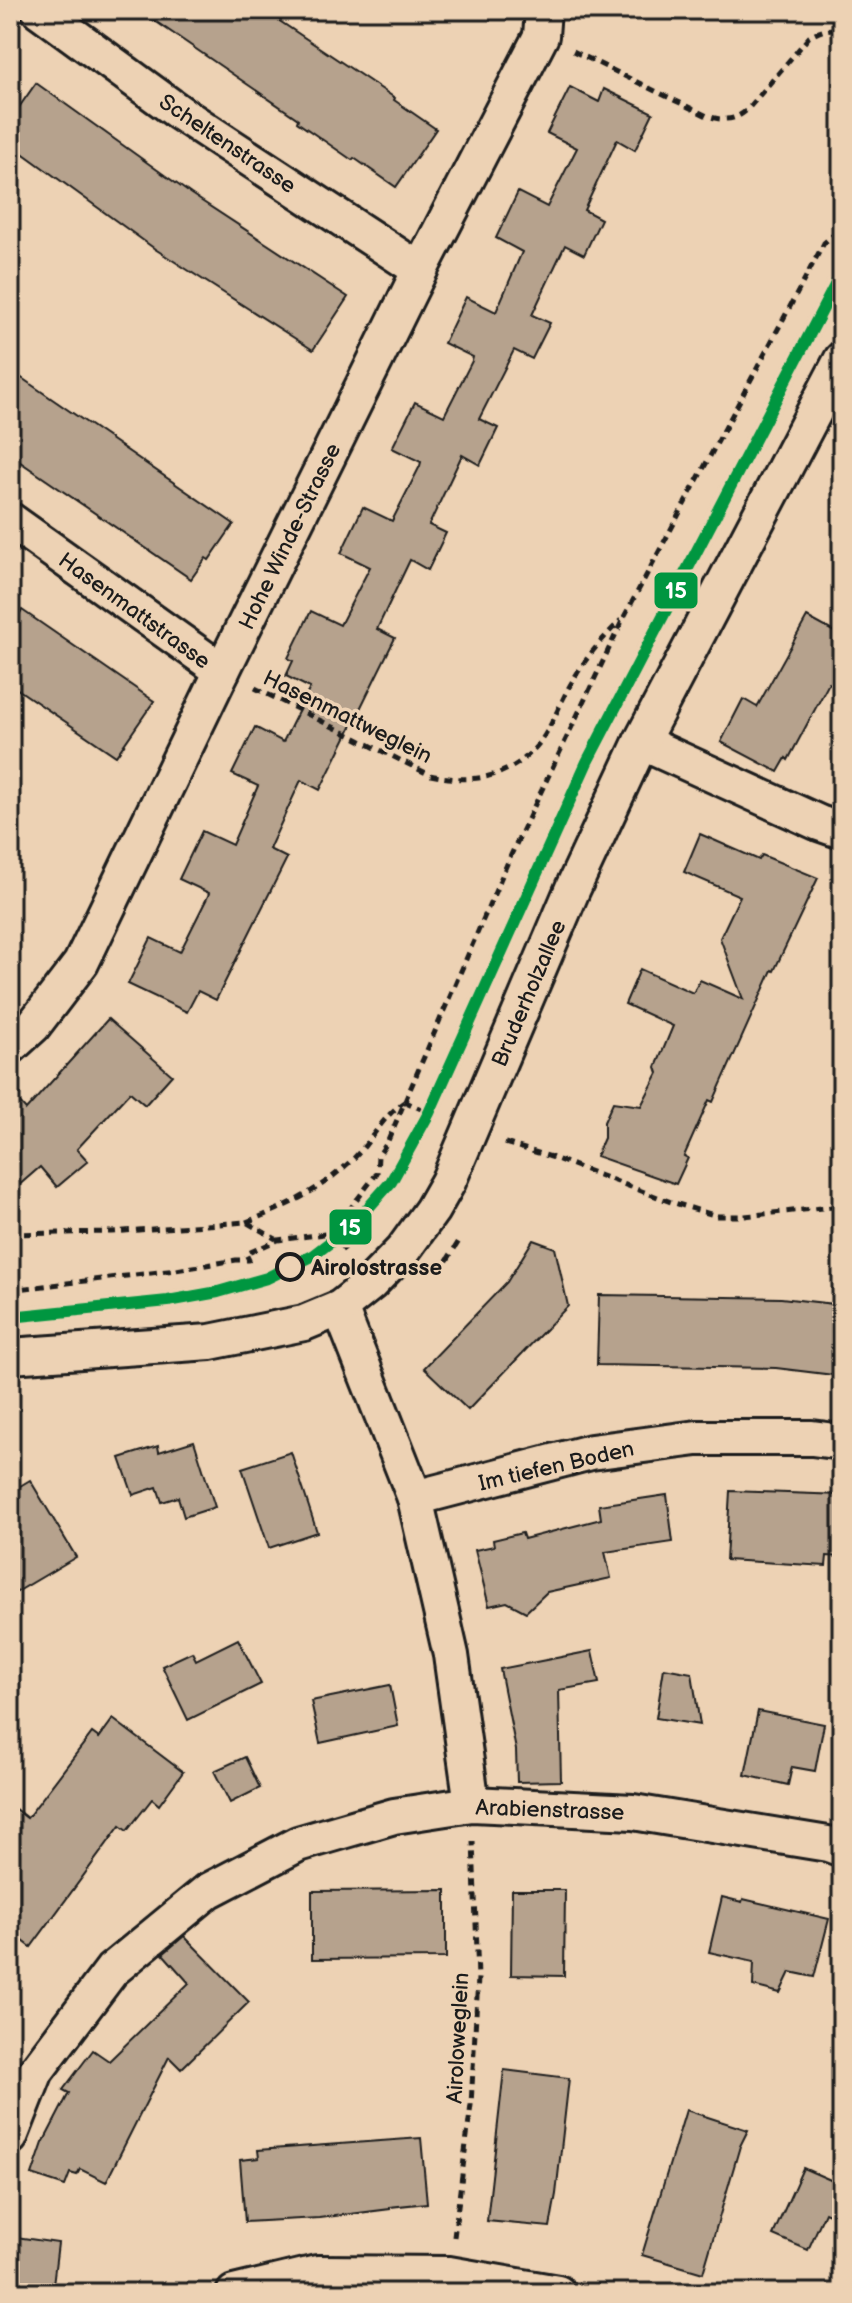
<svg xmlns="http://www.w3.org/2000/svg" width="852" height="2303" viewBox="0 0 852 2303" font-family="'Balsamiq Sans',sans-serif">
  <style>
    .building { fill: #b6a28d; stroke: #1c1c1c; stroke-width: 2 }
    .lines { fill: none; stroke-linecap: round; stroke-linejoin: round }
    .minor-casing { stroke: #1c1c1c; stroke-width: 40 }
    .path { stroke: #1c1c1c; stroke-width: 5; stroke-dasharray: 8 6; stroke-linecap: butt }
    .minor { stroke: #edd2b4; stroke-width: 34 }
    .tram-1-casing { stroke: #edd2b4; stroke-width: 18 }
    .tram-1 { stroke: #009640; stroke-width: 12 }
    .stop-dot { fill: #edd2b4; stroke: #1c1c1c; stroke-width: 4 }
    .labels { text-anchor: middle; stroke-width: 7; stroke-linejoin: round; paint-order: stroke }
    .street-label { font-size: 22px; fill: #1c1c1c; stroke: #edd2b4 }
    .stop-label { font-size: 22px; font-weight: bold; fill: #1c1c1c; stroke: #edd2b4; text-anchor: start }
    .line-badge { stroke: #edd2b4; stroke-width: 3 }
    .badge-label { font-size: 22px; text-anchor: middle; font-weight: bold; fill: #fff }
  </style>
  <rect width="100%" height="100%" fill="#edd2b4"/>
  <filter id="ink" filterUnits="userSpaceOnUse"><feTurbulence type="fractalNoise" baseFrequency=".0125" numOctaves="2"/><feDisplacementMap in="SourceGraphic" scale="16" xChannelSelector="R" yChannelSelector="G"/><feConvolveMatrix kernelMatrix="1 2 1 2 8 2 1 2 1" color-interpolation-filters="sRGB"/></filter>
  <g filter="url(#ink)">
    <g class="building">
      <polygon points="139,10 263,10 395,98 394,100 436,129 396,187 354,158 352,160 323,140 297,122 298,119"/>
      <polygon points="36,83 191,194 348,297 313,350 155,249 10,144 10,120"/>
      <polygon points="570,87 599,102 604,89 653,113 635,150 617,140 584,210 601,219 584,255 565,245 532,315 550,323 532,359 514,350 479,419 498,428 480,465 462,455 429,525 446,533 428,570 410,560 377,629 395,638 320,790 301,780 269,849 287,858 216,1000 198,991 187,1012 128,984 151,938 180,952 208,896 209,893 179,879 202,831 232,845 258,786 232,774 255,727 283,742 310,688 286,676 293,661 288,658 311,611 340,625 370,567 341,553 363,507 392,521 420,466 421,462 392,448 415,402 444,416 472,361 473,357 444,343 466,297 496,312 522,252 496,238 518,192 547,207 577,148 547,133"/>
      <polygon points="10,370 234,524 209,560 206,558 191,579 10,455"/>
      <polygon points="22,610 154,701 116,756 10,684 10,628"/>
      <polygon points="807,617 842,636 842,690 829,683 788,760 786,758 778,772 721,742 743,699 757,707"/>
      <polygon points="700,834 759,860 762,855 818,878 774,971 772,970 713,1102 709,1100 684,1156 688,1158 676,1184 596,1156 604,1138 604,1122 613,1102 641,1106 658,1073 656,1067 673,1026 625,1004 640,969 693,993 700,980 743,999 720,938 740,896 684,872"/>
      <polygon points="108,1019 172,1075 145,1105 130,1092 77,1149 88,1161 57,1187 40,1167 10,1193 10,1092 26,1110"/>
      <polygon points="533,1240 555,1248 568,1306 468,1410 424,1368 507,1282"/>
      <polygon points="599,1295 781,1298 842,1305 842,1376 776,1368 597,1365"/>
      <polygon points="194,1441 215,1507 184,1517 178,1497 162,1502 157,1487 133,1495 120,1458 158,1446 159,1452"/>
      <polygon points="291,1452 317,1532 269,1548 242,1468"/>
      <polygon points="30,1480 76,1557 10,1596 10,1492"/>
      <polygon points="730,1491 842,1495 842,1557 827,1556 826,1566 726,1560"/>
      <polygon points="667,1495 673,1542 605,1552 611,1578 547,1592 526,1612 507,1602 489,1606 475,1550 494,1546 493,1540 522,1533 524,1539 601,1519 599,1505"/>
      <polygon points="238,1639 261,1684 188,1720 162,1666 192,1652 196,1660"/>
      <polygon points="592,1651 599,1683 559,1690 561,1781 517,1782 516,1750 500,1669"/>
      <polygon points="664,1668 692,1673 700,1725 656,1718"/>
      <polygon points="390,1685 398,1726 320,1743 311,1701"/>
      <polygon points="758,1711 824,1724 815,1771 792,1767 788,1785 745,1775"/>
      <polygon points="113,1719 183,1772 159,1805 152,1799 127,1831 120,1826 31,1947 10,1931 10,1805 27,1818 92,1733 99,1738"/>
      <polygon points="245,1757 260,1788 230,1803 214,1771"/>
      <polygon points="446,1890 446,1958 312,1959 312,1891"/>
      <polygon points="512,1890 565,1890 564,1976 511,1975"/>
      <polygon points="722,1897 742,1902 743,1899 829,1919 814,1977 790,1972 780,1993 753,1986 754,1962 709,1952"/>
      <polygon points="184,1936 249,2002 181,2069 169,2057 106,2182 80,2169 77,2175 70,2173 65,2186 32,2175 43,2143 69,2093 63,2090 93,2050 109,2061 189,1983 163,1954"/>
      <polygon points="504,2070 569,2078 556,2194 550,2227 487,2221"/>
      <polygon points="686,2110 748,2130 740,2146 703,2273 642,2255"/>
      <polygon points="421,2138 427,2203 390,2207 390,2209 319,2218 245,2222 240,2160 259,2158 258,2150"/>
      <polygon points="803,2168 842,2185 842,2198 834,2216 825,2212 808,2250 773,2235"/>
      <polygon points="16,2237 58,2243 52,2293 10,2293 10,2273"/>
    </g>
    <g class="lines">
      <g class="minor-casing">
        <g id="minor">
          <polyline points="39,10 180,113 420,270"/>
          <polyline points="10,520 222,671"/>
          <polyline points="641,742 819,823 842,831"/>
          <polyline points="10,1047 33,1026 81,963 222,671 420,270 541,36 543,10"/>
          <polyline points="340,1308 415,1498 451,1655 472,1804"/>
          <polyline points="10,1356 210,1342 304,1323 340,1308 370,1284 403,1250 432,1210 448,1182 573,888 641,742 842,359"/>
          <polyline points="415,1498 591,1452 697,1438 812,1438 842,1442"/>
          <polyline points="10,2137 36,2071 112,1970 208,1891 298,1844 394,1816 472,1804 633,1812 828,1844 842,1849"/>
          <polyline points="234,2293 317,2273 449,2274 558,2293"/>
        </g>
      </g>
      <g class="path">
        <path d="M 573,51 L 707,116 C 723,121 735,121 748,109 L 809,37 C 820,31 829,27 842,30"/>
        <path d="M 255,688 L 430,775 C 473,784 511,779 540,742 C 554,723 562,697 575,677 C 587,656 604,637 621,620"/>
        <polyline points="404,1101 436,1116"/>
        <polyline points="505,1143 551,1157 671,1202 717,1216 744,1216 842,1206"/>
        <path d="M 246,1222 C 287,1207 322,1189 354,1158 C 372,1140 383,1116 404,1102"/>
        <polyline points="332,1233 348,1255"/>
        <polyline points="10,1234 111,1232 246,1222 276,1239"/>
        <polyline points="437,1271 446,1262 459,1241"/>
        <polyline points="10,1290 176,1270 236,1260 249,1260 246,1254 278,1240 332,1233 377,1173 378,1156 387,1143 510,857 624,617 824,243 839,230 842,224"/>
        <polyline points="454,2237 471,2105 478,1978 473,1841"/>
      </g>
      <use href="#minor" class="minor"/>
      <g class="tram-1-casing">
        <polyline id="tram-1" points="10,1317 168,1301 218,1292 267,1278 312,1256 353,1225 391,1182 429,1113 587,762 842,272"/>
      </g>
      <use href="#tram-1" class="tram-1"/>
    </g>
  </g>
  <circle class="stop-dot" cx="290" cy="1267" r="13"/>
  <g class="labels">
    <g class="street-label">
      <text transform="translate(228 143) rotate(34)" y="8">Scheltenstrasse</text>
      <text transform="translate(289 536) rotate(-64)" y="8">Hohe Winde-Strasse</text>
      <text transform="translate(135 610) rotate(36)" y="8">Hasenmattstrasse</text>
      <text transform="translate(348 716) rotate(26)" y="8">Hasenmattweglein</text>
      <text transform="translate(528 993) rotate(-67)" y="8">Bruderholzallee</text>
      <text transform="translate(556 1465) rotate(-13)" y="8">Im tiefen Boden</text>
      <text transform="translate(550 1809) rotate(2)" y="8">Arabienstrasse</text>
      <text transform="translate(457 2038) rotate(-87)" y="8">Airoloweglein</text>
    </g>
    <g class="stop-label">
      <text x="311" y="1275">Airolostrasse</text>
    </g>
  </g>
  <g class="line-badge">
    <rect x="653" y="571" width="46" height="39" rx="8" fill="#009640"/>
    <rect x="328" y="1208" width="45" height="38" rx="8" fill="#009640"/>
  </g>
  <g class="badge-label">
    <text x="676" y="598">15</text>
    <text x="350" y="1235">15</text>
  </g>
  <rect width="852" height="2303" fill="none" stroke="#edd2b4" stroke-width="40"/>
  <rect x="20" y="20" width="812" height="2263" fill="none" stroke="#1c1c1c" stroke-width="3" filter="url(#ink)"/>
</svg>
